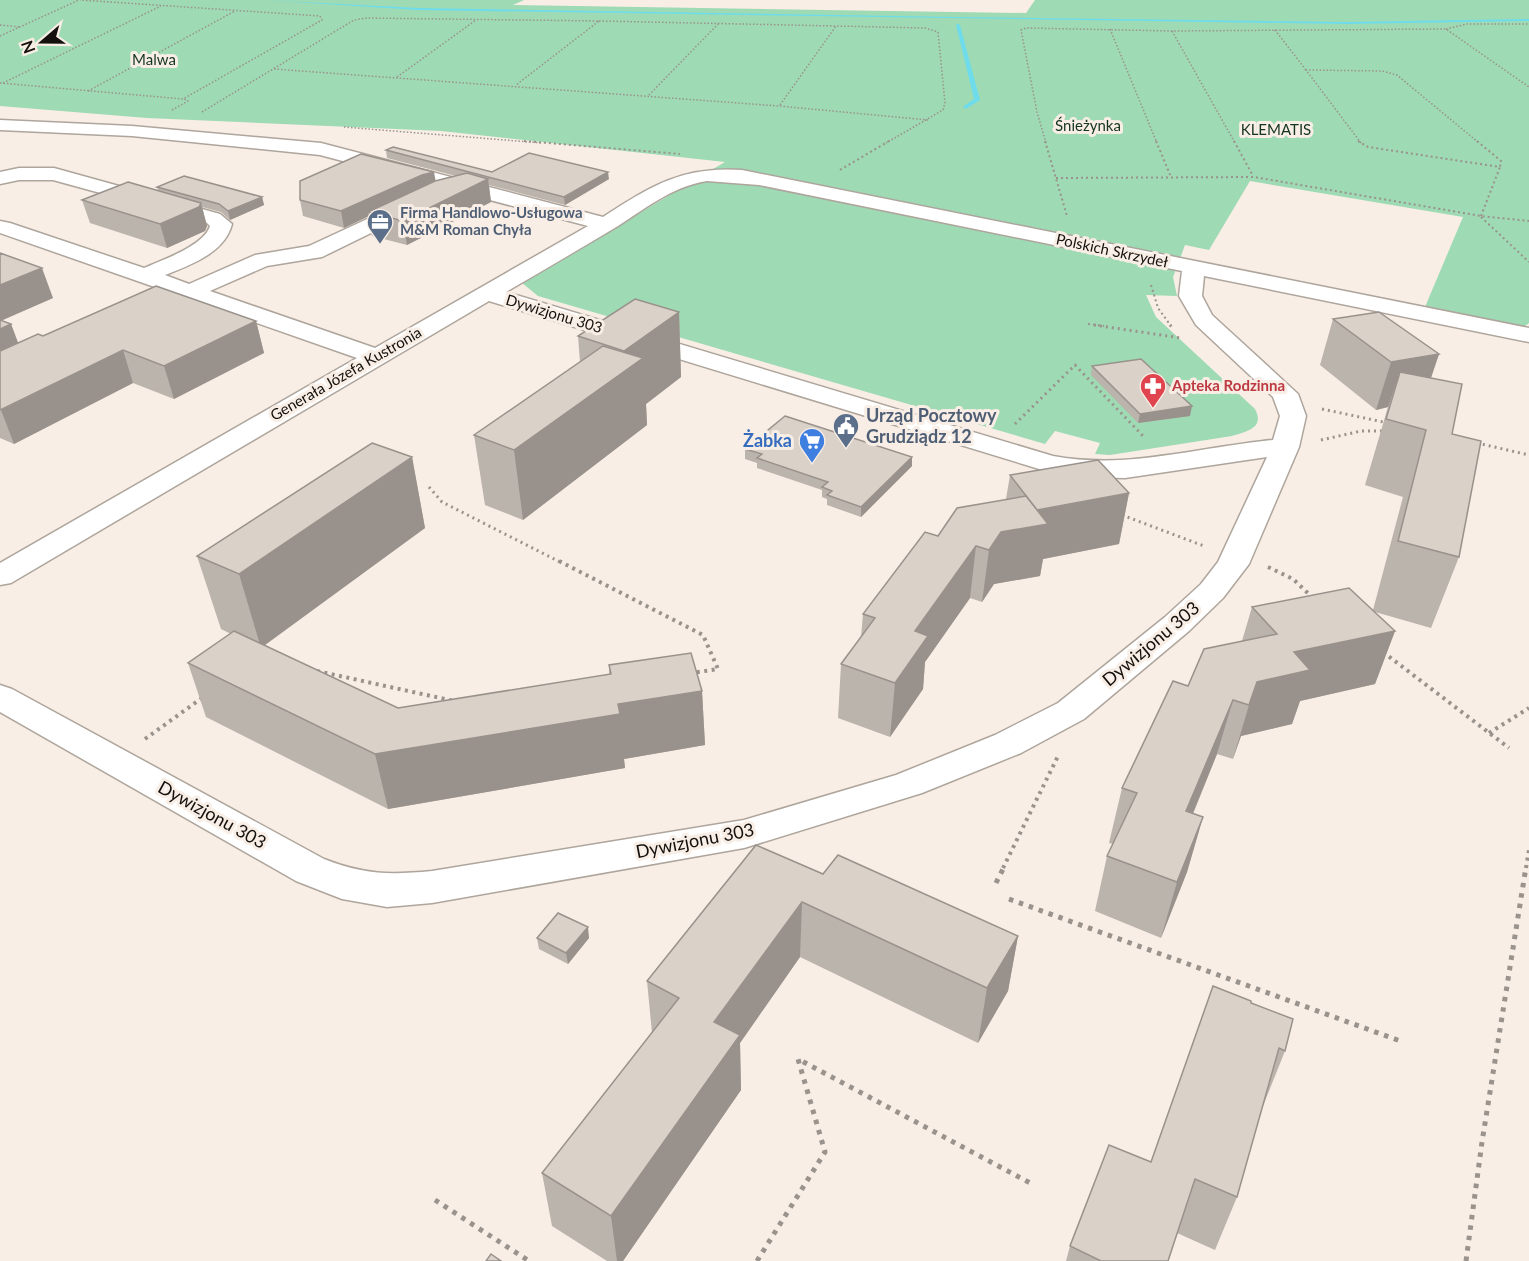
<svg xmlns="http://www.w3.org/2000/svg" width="1529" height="1261" viewBox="0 0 1529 1261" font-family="Lato,sans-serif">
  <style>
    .green { fill: #9edab3 }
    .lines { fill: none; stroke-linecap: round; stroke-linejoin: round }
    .stream { fill: #6fdceb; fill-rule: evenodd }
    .minor-casing { stroke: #aea59c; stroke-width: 3 }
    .path-far4 { stroke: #9a928c; stroke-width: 1.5; stroke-dasharray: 1.5 2; stroke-linecap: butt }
    .path-far3 { stroke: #9a928c; stroke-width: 2; stroke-dasharray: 2 3; stroke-linecap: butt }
    .path-far2 { stroke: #9a928c; stroke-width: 3; stroke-dasharray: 2 4; stroke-linecap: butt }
    .path-far1 { stroke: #9a928c; stroke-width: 4; stroke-dasharray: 3 4.5; stroke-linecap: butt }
    .path { stroke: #9a928c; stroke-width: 5; stroke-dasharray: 4.5 6; stroke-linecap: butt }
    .minor { fill: #fff; fill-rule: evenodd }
    .wall { fill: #bbb4ac }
    .shaded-wall { fill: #99928c }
    .building { fill: #dad1c8; stroke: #99928c; stroke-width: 1.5 }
    .labels { text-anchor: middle; stroke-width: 6; stroke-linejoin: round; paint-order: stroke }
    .far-park-label { font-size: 15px; fill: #133421; stroke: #f8eee5 }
    .far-service-label { font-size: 15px; font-weight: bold; fill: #4e5e75; stroke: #f8eee5; text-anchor: start }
    .far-street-label { font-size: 15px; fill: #13100d; stroke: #f8eee5 }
    .far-health-label { font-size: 15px; font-weight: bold; fill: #be3a42; stroke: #f8eee5; text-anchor: start }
    .service-label { font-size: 18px; font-weight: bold; fill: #4e5e75; stroke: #f8eee5; text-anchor: start }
    .shop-label { font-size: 18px; font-weight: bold; fill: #366cbe; stroke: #f8eee5; text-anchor: end }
    .street-label { font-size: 18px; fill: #13100d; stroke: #f8eee5 }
  </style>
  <rect width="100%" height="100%" fill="#f8eee5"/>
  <path class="green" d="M 0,0 L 524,0 L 513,5 L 1026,13 L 1035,0 L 1529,0 L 1529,323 L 1524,327 L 1425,307 L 1463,217 L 1250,181 L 1209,250 L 1185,245 L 1173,277 L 1177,296 L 1146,295 L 1156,317 L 1255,409 C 1265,428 1247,431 1232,436 L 1110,455 L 1095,454 L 1100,443 L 1055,431 L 1045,444 L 538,296 L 522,283 L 725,162 L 441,131 L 147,118 L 0,106 Z"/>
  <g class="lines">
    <g class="stream">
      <polygon points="263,0 418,8 956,17 1346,22 1529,19 1529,21 1346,24 418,10"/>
      <polygon points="958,24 960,25 980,100 966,109 963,107 964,106 974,99 956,25"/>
    </g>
    <g class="minor-casing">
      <path id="minor" d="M 0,120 L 132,126 L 321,143 L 603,217 C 651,186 682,166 742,170 L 1529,328 L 1529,342 L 1204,276 L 1202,296 L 1212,315 L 1298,394 L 1306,416 L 1299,447 L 1249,564 L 1223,598 L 1189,631 L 1084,719 L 1021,753 L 922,793 L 744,848 L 432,903 L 387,907 L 342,899 L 296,881 L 0,712 L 0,685 L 12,689 L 324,859 C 365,875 390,875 432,871 L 744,820 L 896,775 L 995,735 L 1058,703 L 1165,617 L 1201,584 L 1218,562 L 1267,457 L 1125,478 L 1077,477 L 1049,472 L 489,301 L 11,583 L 0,585 L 0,563 L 357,358 L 191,300 C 173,308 151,324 132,319 L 128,314 L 132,309 L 169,292 L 0,233 L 0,221 L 10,223 L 144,268 C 162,260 204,246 210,226 L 206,222 L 53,180 L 19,180 L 0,184 L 0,172 L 19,168 L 54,168 L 220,214 L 232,224 C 225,253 190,265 165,275 L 189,284 L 255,255 L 309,246 L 404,202 L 411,200 L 418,202 L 421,206 L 418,210 L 322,257 L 267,266 L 210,291 L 375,348 L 588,226 L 320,155 L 132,136 L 0,130 ZM 707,181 L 759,185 L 1182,271 L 1179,296 L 1196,325 L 1273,397 L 1280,416 L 1273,440 C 1199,447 1128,470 1053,456 L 506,292 C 542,271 578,250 613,229 C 644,210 670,187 707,181 Z"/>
    </g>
    <g class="path-far4">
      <polyline points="599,21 836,26"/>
      <polyline points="0,25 20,27"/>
      <polyline points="1110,29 1157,143"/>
      <polyline points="1446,29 1467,24 1529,24"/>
      <polyline points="1275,30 1306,70"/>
      <polyline points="1172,31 1235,143"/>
      <polyline points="0,36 79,0"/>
      <polyline points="274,69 779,106 928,120"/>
      <polyline points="397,77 476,20"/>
      <polyline points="0,83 183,99 322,20 320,16 80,0"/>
      <polyline points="3,83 161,6"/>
      <polyline points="88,91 235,11"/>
      <polyline points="649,95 718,24"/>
      <polyline points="780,105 836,26 925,28 938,32 945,103 943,110 886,143"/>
      <polyline points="172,110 188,101 184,99"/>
      <polyline points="202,112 354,20 367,18 599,21 516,85"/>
      <polyline points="344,127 542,143"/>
      <polyline points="1046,143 1037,112 1021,30 1026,28 1172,31 1446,29 1529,87"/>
      <polyline points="1361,143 1306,70 1382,71 1397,75 1479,143"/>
    </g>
    <g class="path-far3">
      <polyline points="524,141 680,154"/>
      <polyline points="1045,141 1067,216"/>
      <polyline points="1156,141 1171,177"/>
      <polyline points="1234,141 1253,176"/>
      <polyline points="1358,141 1368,147 1500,167"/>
      <polyline points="1477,141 1501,161 1500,167"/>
      <polyline points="840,170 889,141"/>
      <polyline points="1056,178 1254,177 1481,216 1529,221"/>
      <polyline points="1481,216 1500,167"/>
      <polyline points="1481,217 1529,262"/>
      <polyline points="1151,285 1158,308 1171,326"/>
      <polyline points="1088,324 1104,326"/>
    </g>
    <g class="path-far2">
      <polyline points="1094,325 1181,338"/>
      <polyline points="1170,325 1172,327"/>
      <polyline points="1322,409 1388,423"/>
      <polyline points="1015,424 1075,365 1145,438"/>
      <polyline points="1321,440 1361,431 1384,431"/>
      <polyline points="1477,443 1529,455"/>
      <polyline points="429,487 442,502 562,563"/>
      <polyline points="1122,515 1204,546"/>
    </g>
    <g class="path-far1">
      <polyline points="559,561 703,635 718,669 692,673"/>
      <polyline points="1268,567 1293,579 1313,598"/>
      <polyline points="1383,652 1509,748"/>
      <polyline points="317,671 454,701"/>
      <polyline points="1489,733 1529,708"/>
      <polyline points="145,739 202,698"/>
      <polyline points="1003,868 1059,754"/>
      <polyline points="1526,868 1529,850"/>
    </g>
    <g class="path">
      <polyline points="996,883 1004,867"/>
      <polyline points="1009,899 1403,1042"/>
      <polyline points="435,1200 529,1261"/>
      <polyline points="757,1261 825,1152 798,1059 1032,1184"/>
      <polyline points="1466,1261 1482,1142 1526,867"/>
    </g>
    <use href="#minor" class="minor"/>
  </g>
  <g class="wall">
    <polygon points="386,150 492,172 609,179 565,205 489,185 491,202 407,245 372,236 369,216 344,228 303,216 300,200 436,181 456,176 387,158"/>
    <polygon points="157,187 262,197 264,205 230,220 221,212 202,207 207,226 205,231 167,248 90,223 82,200 158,190"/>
    <polygon points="0,253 53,298 1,321 11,324 18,343 43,336 256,321 264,353 174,399 133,383 14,444 0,438"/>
    <polygon points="679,312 681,377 646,404 647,425 523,520 485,505 474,435 580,362 578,336"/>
    <polygon points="1333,319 1439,354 1431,378 1452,434 1459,557 1431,628 1375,612 1395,631 1375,684 1300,701 1292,724 1241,736 1233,759 1217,754 1193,814 1203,817 1187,872 1161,938 1095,911 1107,856 1113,844 1109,843 1122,788 1188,686 1242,641 1252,607 1373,610 1403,497 1365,485 1388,407 1376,410 1320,365"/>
    <polygon points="1092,366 1190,416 1138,423 1091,375"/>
    <polygon points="745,449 912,466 861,517 827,505 827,499 822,497 822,490 757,468 757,463 745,459"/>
    <polygon points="412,457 425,528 264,645 398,708 609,675 609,665 702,691 705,745 624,759 625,768 388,809 206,717 188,663 231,634 221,629 197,556"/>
    <polygon points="1010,475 1129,493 1119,544 1043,559 1040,576 994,584 982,602 970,598 925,662 923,689 890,737 838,718 841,664 861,637 863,614 1006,499"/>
    <polygon points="823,874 1018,936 1008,991 978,1043 800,957 740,1043 741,1090 623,1261 607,1261 552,1226 542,1173 652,1033 647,981"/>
    <polygon points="537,938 589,938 568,964 539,949"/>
    <polygon points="1251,1003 1285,1051 1263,1106 1237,1197 1215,1250 1177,1233 1168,1261 1066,1261 1070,1246 1151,1162"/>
  </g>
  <g class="shaded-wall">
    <polygon points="434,172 437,188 368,212 369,216 344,228 341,211 422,175"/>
    <polygon points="608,172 609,179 565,205 564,197"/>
    <polygon points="488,179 491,202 407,245 403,221"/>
    <polygon points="262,197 264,205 230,220 228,211"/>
    <polygon points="201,203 207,226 205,231 167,248 160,224"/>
    <polygon points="42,268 53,298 0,321 0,285"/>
    <polygon points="679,312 681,377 646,404 647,425 523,520 514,450 624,351"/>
    <polygon points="256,321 264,353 174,399 164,366"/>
    <polygon points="11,324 23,356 0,367 0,329"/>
    <polygon points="123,350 133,383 14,444 1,410"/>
    <polygon points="1439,354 1423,401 1400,372 1388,407 1376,410 1391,362"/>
    <polygon points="1192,406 1190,416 1138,423 1140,414"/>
    <polygon points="412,457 425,528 261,648 239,574"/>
    <polygon points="912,457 912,466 861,517 861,507"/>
    <polygon points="1129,493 1119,544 1043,559 1040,576 994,584 982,602 989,550 1001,532 1037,510"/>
    <polygon points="976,546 970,598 925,662 923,689 890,737 895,683 915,631"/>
    <polygon points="1395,631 1375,684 1300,701 1292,724 1241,736 1233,759 1249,705 1257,682 1294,652"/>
    <polygon points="702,691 705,745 624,759 625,768 388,809 375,754 618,704"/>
    <polygon points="1233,700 1217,754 1171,867 1186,811"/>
    <polygon points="1203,817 1187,872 1161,938 1177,882"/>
    <polygon points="802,902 800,957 740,1043 741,1090 623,1261 617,1261 611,1216 714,1022"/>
    <polygon points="588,927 589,938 568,964 566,953"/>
    <polygon points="1018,936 1008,991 978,1043 987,988"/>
  </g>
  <g class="building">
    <polygon points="393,147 492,172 529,153 608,172 564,197 386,150"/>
    <polygon points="361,154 434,172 422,175 341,211 300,200 300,181"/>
    <polygon points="467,173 488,179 403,221 368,212 435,181"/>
    <polygon points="184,176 262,197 228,211 219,204 157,187"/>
    <polygon points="128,182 201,203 199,207 160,224 82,200"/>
    <polygon points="0,253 42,268 0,285"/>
    <polygon points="156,286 256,321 164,366 123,350 0,410 0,351 38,334 43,336"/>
    <polygon points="635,299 679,312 624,351 578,336"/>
    <polygon points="1379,312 1439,354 1391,362 1333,319"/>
    <polygon points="0,320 11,324 0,329"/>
    <polygon points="603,346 643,358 514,450 474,435"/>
    <polygon points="1141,359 1192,406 1140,414 1092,366"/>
    <polygon points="1400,372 1462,384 1452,434 1481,441 1459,557 1398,541 1426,430 1386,419"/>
    <polygon points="785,416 912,457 861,507 827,495 832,491 822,487 828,482 757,458 762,454 745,449"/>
    <polygon points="372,443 412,457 239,574 197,556"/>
    <polygon points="1098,460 1129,493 1037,510 1010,475"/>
    <polygon points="1026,496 1048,524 1001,532 989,550 976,546 915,631 928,636 895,683 841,664 875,618 863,614 925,532 938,536 957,508"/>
    <polygon points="1349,588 1395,631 1294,652 1310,670 1257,682 1249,705 1233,700 1186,811 1203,817 1177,882 1107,856 1137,793 1122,788 1173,681 1188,686 1204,649 1277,634 1252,607"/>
    <polygon points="234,631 398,708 611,674 609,665 691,653 702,691 618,704 620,714 375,754 188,663"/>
    <polygon points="756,845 823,874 838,855 1018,936 987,988 802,902 714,1022 740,1035 611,1216 542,1173 679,998 647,981"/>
    <polygon points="558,913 588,927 566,953 537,938"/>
    <polygon points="1213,986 1251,1001 1251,1003 1293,1019 1285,1051 1279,1048 1237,1197 1195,1179 1168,1261 1101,1261 1070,1246 1109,1145 1151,1162"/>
    <polygon points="491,1254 501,1261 486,1261"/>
  </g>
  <defs>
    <g id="office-pin" transform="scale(1.35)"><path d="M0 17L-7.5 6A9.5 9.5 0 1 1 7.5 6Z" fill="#5c6f8a" stroke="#f8eee5"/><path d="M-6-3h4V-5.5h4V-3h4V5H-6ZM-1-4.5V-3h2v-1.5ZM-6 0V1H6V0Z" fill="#fff"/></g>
    <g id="pharmacy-pin" transform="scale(1.35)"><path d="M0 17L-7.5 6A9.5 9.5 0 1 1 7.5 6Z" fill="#e0444e" stroke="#f8eee5"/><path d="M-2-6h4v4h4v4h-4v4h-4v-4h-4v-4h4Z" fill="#fff"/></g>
    <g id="civic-pin" transform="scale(1.35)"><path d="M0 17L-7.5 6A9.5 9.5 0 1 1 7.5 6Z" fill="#5c6f8a" stroke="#f8eee5"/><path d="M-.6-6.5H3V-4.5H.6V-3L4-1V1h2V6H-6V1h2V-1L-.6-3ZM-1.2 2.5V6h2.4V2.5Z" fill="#fff"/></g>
    <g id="supermarket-pin" transform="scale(1.35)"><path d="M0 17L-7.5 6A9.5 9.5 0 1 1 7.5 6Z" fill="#3f7fe0" stroke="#f8eee5"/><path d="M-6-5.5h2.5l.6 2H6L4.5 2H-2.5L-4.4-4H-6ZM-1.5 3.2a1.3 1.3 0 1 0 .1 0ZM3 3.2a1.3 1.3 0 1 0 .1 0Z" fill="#fff"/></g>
  </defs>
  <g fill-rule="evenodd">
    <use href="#office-pin" x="380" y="222"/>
    <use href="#pharmacy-pin" x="1153" y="386"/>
    <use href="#civic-pin" x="846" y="426"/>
    <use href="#supermarket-pin" x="812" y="441"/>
  </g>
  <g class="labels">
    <g class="far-park-label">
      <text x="154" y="65">Malwa</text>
      <text x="1088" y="131">Śnieżynka</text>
      <text x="1276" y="135">KLEMATIS</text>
    </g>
    <g class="far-service-label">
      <text x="400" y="218">Firma Handlowo-Usługowa<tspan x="400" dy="17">M&amp;M Roman Chyła</tspan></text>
    </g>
    <g class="far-street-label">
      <text transform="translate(1112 251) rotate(12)" y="5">Polskich Skrzydeł</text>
      <text transform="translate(554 314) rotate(17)" y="5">Dywizjonu 303</text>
      <text transform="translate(346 374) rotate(-30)" y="5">Generała Józefa Kustronia</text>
    </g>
    <g class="far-health-label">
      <text x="1172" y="391">Apteka Rodzinna</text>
    </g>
    <g class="service-label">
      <text x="866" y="422">Urząd Pocztowy<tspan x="866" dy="21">Grudziądz 12</tspan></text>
    </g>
    <g class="shop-label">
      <text x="792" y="447">Żabka</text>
    </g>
    <g class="street-label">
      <text transform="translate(1151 644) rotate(-40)" y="6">Dywizjonu 303</text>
      <text transform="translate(212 815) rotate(29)" y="6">Dywizjonu 303</text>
      <text transform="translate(695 841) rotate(-11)" y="6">Dywizjonu 303</text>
    </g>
  </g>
  <g transform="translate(42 42) rotate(250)" stroke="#f8eee5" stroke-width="4.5" paint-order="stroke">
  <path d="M0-4.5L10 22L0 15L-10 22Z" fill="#13100d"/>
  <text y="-9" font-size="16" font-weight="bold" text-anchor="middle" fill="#13100d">N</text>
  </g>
</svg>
